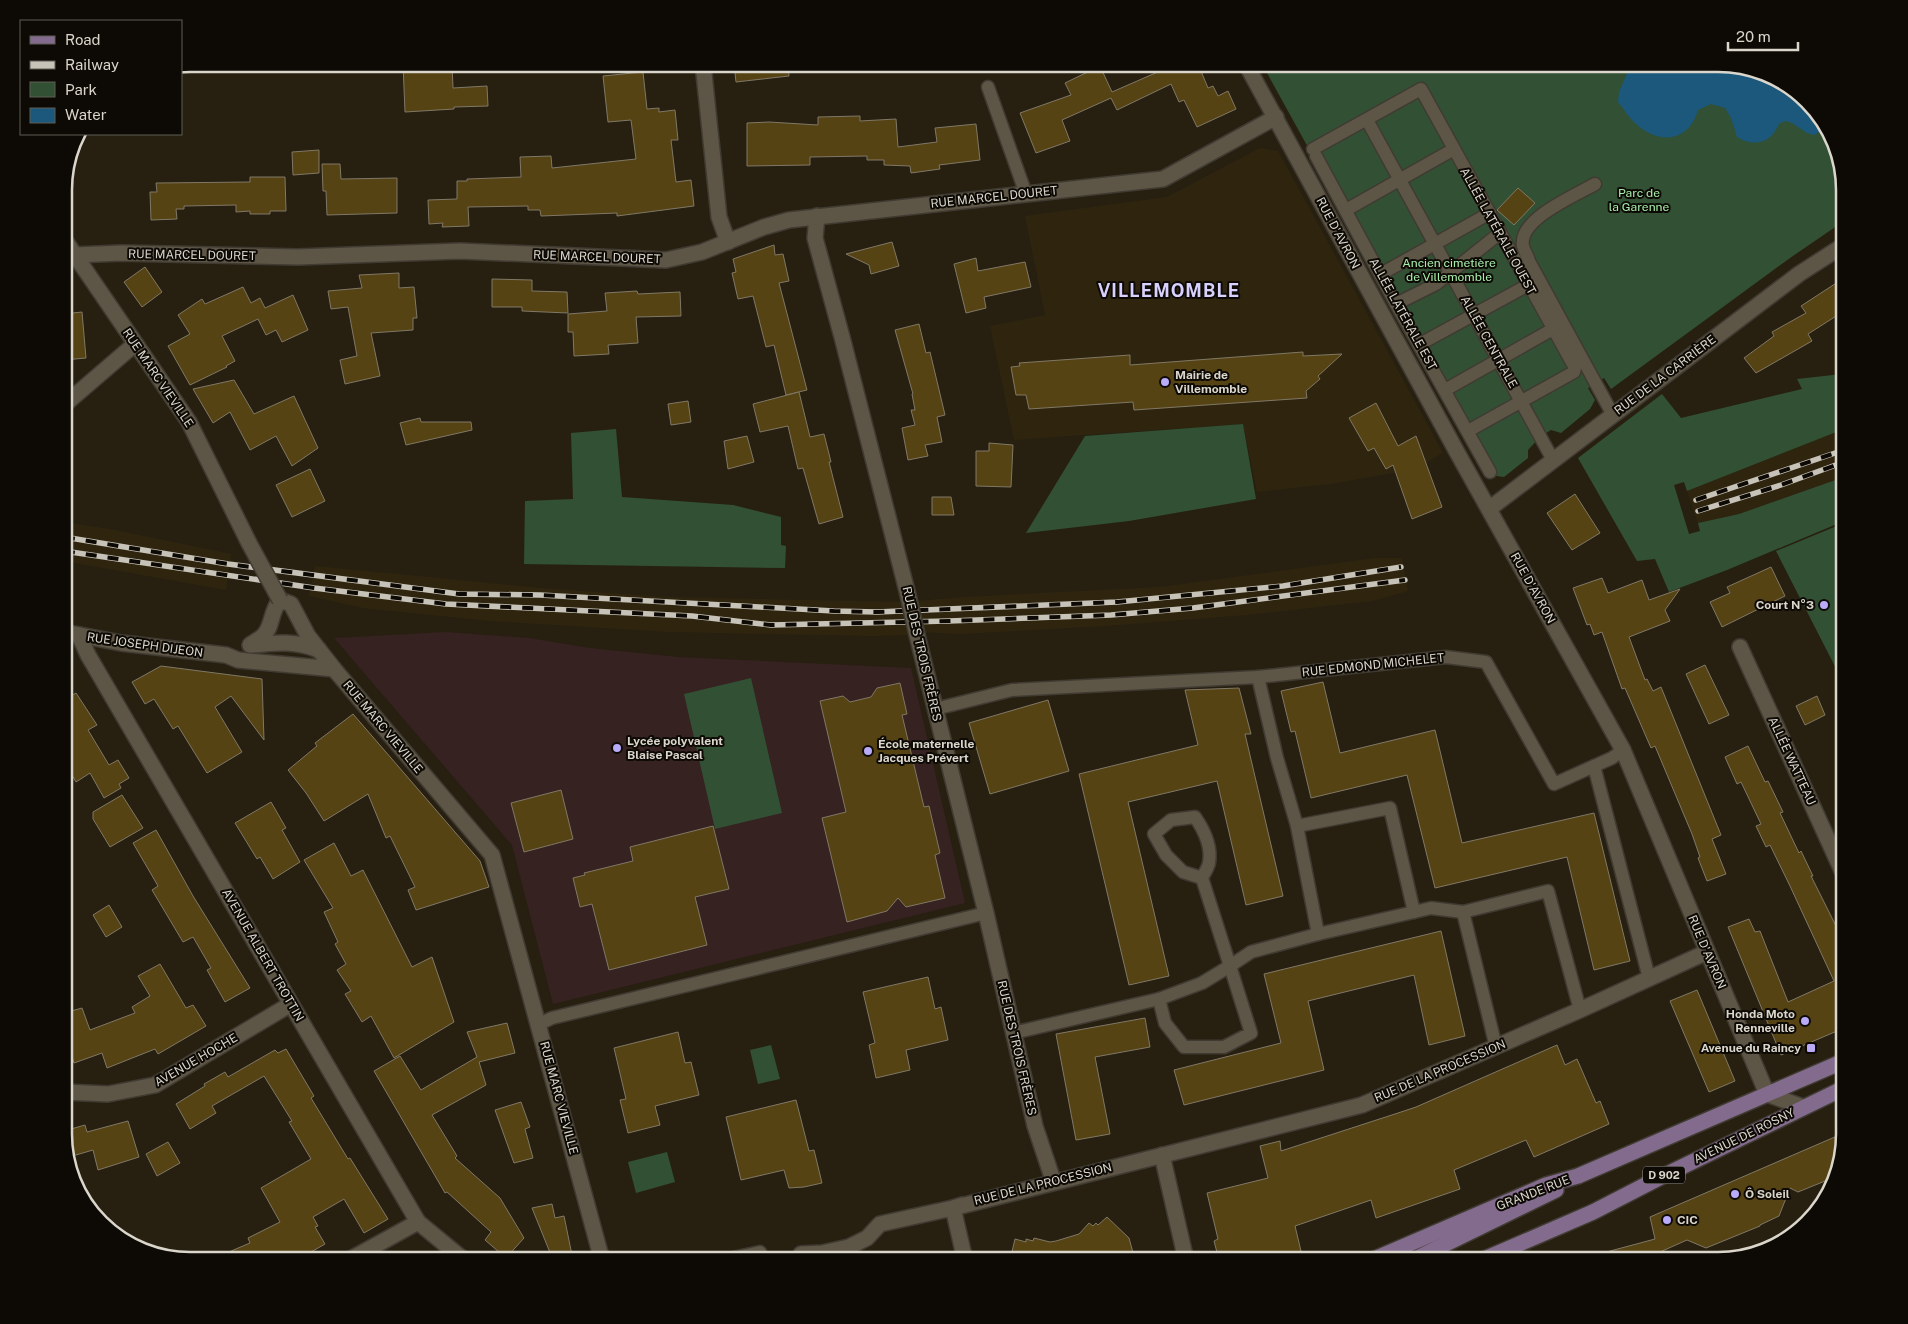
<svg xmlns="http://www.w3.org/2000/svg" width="1908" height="1324" viewBox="0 0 1908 1324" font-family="'Public Sans',sans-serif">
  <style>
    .built { fill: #2f250f }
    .education { fill: #362221 }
    .green { fill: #325034 }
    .water { fill: #1b587c }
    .building { fill: #564314; stroke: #807866 }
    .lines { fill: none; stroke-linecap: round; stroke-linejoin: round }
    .lane-casing { stroke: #403b32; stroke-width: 15 }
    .street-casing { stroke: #403b32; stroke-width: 18 }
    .primary-casing { stroke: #403b32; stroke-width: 18 }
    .lane { stroke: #5d5545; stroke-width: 12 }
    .street { stroke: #5d5545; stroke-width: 15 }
    .primary { stroke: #826b8c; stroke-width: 15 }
    .rail-casing { stroke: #c8c3b9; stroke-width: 5.5 }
    .rail { stroke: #0d0a05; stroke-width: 4; stroke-dasharray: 11; stroke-linecap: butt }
    .street-bridge-casing { stroke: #403b32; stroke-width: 18; stroke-linecap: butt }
    .street-bridge { stroke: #5d5545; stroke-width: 15 }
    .poi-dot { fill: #b9abf7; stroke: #0d0a05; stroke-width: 2 }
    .labels { text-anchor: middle; stroke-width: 4; stroke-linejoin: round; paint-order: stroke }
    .shield { fill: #0d0a05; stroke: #9c9990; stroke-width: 1 }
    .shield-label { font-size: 11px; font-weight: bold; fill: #dad6cc }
    .park-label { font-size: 12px; fill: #a8eeab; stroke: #0d0a05 }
    .street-label { font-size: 12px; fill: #dad6cc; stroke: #0d0a05 }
    .poi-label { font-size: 12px; font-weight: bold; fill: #dad6cc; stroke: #0d0a05; text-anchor: start }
    .district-label { font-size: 18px; font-weight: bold; letter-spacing: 1px; fill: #d8d1fd; stroke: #0d0a05 }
    .rim { fill: none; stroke: #dad6cc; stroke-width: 2.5 }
  </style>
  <rect width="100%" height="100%" fill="#272011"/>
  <g class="built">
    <polygon points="1260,148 1278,151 1443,453 1414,469 1331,484 1257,492 1243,424 1014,440 990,326 1045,315 1025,216 1167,197"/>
    <polygon points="1844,429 1844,477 1739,514 1698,523 1687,491"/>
    <polygon points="64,522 115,530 231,554 226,590 64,561"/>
    <polygon points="1375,558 1402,558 1408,591 1372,601 1247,615 1106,626 959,634 923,632 918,601 963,597 1160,587"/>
    <polygon points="315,566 541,588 664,597 900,602 909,635 870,636 670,632 490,621 363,608 309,596"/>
  </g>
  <polygon class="education" points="446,632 529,638 590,648 678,657 911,668 965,903 553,1004 512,845 334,638"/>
  <g class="green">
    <polygon points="1262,64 1718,64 1788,85 1831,134 1844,190 1844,221 1790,258 1611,389 1604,378 1588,388 1595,400 1590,409 1561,433 1551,430 1540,437 1528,450 1528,458 1504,477 1489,475"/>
    <polygon points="1842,374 1844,378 1844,429 1687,491 1684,482 1674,485 1689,534 1700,531 1698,523 1739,514 1844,477 1844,521 1727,570 1669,592 1655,559 1637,561 1578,458 1662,394 1681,418 1802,389 1797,379"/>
    <polygon points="1243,424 1256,499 1129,521 1026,533 1085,436"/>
    <polygon points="616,429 622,497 733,505 781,517 781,545 786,546 785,568 524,564 525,501 573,499 571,433"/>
    <polygon points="1844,523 1844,684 1776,551"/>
    <polygon points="751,678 782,813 715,829 684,694"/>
    <polygon points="771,1045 780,1079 758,1084 750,1050"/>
    <polygon points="667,1152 675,1182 636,1193 628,1162"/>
  </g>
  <path class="water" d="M 1631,64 L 1701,64 L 1713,67 L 1717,64 L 1788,85 L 1826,128 L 1814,135 L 1807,133 L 1792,123 L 1786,121 L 1780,123 C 1777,127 1775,133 1771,136 C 1762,145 1747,144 1737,137 L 1731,118 L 1725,108 L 1711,104 L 1698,110 C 1689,142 1659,145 1636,124 C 1629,118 1624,109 1618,102 L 1619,92 Z"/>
  <g class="building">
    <polygon points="403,64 452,64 453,88 487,86 488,106 454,107 454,109 405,112"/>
    <polygon points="734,64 788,64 789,76 736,82"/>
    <polygon points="1156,64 1198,64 1208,88 1213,86 1218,96 1228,91 1236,109 1197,127 1184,100 1179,102 1171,84 1117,110 1111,98 1062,120 1070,141 1036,153 1020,113 1071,95 1065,83 1100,66 1112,92 1160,71"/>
    <polygon points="643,72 647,109 659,108 659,112 675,110 678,140 671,140 676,182 691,180 694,206 617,216 617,213 541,216 540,210 528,210 528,206 468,207 469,226 442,227 443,223 429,224 428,200 457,199 457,181 467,181 467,179 521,177 520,157 551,156 552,168 636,159 631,120 608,122 603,76"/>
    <polygon points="860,116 860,121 896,119 898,147 937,142 935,128 976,124 980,160 939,165 940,169 911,173 910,166 884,165 884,160 867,160 867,156 810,157 810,165 747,166 747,123 769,122 818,125 818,117"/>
    <polygon points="319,150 319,173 293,175 292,152"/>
    <polygon points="322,164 340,164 341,179 397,178 397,213 327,215 326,191 323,191"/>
    <polygon points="250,177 285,177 286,211 270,211 270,214 250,214 250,211 236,212 236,205 184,206 184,209 176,209 177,219 151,220 150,192 157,192 156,183 250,182"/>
    <polygon points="1518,188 1535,203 1514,225 1497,210"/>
    <polygon points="892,242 899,266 871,274 869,265 846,254"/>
    <polygon points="774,245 775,255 783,254 789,281 779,283 807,390 786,395 774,345 766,347 753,296 738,299 732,273 736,272 733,259"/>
    <polygon points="976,258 978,271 1025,262 1031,287 984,297 986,308 966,313 954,264"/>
    <polygon points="145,267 162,292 142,307 124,282"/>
    <polygon points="399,273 399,288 414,287 417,318 413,318 413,330 371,333 380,376 345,384 340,360 357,356 348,307 331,309 328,291 362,288 359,275"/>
    <polygon points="1844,278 1844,311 1808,334 1812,341 1756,373 1744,358 1774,336 1772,332 1806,313 1801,306"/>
    <polygon points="492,279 532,280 532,291 567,292 568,313 522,311 522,307 492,307"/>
    <polygon points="243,287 251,303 260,298 265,308 293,295 308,330 282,342 276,330 266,335 258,319 222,336 235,361 226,366 227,367 190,385 168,346 190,334 178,315 202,299 205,304"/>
    <polygon points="637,291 638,294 680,292 681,316 636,317 638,343 608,345 609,354 574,356 573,332 568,332 568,314 607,311 605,293"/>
    <polygon points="82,312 86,358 64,360 64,314"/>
    <polygon points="919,324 926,353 930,352 945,415 937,417 942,442 925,445 928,456 908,460 902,428 915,425 911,410 915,410 912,394 913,394 895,330"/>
    <polygon points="1303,352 1303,356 1342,354 1318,376 1320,379 1306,391 1307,398 1134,410 1133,402 1029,409 1026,395 1016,395 1011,367 1020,366 1019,363 1130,355 1130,365"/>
    <polygon points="234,380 254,414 294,396 318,448 292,466 276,436 250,450 230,412 213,423 193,389"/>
    <polygon points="799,392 810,437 824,434 831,462 829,462 843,517 819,524 803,468 798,469 788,426 760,432 753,404"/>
    <polygon points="688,401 691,422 671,425 668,404"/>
    <polygon points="1376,403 1398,446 1416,436 1442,507 1412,519 1393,465 1386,469 1374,448 1368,451 1349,418"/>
    <polygon points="420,418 421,422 471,422 472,430 406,445 400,423"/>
    <polygon points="747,436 754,462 728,469 724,441"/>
    <polygon points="989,443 1013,445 1011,487 976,486 976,451 989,451"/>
    <polygon points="310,469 325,501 292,517 276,485"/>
    <polygon points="1575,494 1600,533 1572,550 1547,513"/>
    <polygon points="932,497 951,497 954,515 932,515"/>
    <polygon points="1771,567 1785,596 1722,627 1710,602 1730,593 1727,587"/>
    <polygon points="1602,578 1608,593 1642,580 1649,600 1680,589 1665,610 1670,621 1629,637 1645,680 1647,679 1653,691 1661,687 1721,835 1712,839 1726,874 1707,881 1698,858 1700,857 1692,834 1655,746 1651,748 1625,688 1622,689 1602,632 1594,635 1590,624 1587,625 1573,588"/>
    <polygon points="1705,665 1729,715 1709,724 1686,674"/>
    <polygon points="161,666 262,679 264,740 231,696 215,707 242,752 207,773 178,726 173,729 154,699 145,704 132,682"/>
    <polygon points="1323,682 1340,753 1435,730 1462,843 1594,813 1630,961 1594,970 1567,857 1435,888 1407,775 1311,798 1295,731 1291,732 1281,691"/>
    <polygon points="900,683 907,714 902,715 924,807 929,806 940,853 935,855 945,898 906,907 898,898 887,911 847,922 822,818 846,812 820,701 843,696 850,702 871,697 877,688"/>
    <polygon points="1239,688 1251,734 1245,734 1283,896 1246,905 1217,781 1128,802 1169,976 1129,985 1079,774 1198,745 1185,690"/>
    <polygon points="76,693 97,725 88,730 109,765 118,760 129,778 119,784 121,788 104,798 90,773 76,782 64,761 64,700"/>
    <polygon points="1817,696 1825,715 1805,725 1796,706"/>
    <polygon points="1048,700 1069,771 990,794 969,723"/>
    <polygon points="353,714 480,861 489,887 416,910 408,890 415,887 390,836 386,838 368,794 324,821 306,793 288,770 317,746 315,743"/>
    <polygon points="1748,746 1765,782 1768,781 1783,812 1780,813 1799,853 1801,851 1813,876 1811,876 1844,942 1844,1028 1781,1055 1728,927 1749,919 1755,932 1760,931 1788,1002 1834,981 1790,886 1770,845 1766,847 1756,826 1761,824 1741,782 1737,784 1725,757"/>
    <polygon points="561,790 573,839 524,852 511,803"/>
    <polygon points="122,795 143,828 110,847 93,819 93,812"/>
    <polygon points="271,802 286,828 282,830 300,862 273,879 260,857 257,859 235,823"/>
    <polygon points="713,826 729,889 695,897 707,945 609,970 592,904 580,907 573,878 585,875 584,873 633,861 630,847"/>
    <polygon points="156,830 193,896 250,988 225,1002 207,970 211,968 193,937 183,942 152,890 158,886 133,843"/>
    <polygon points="334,843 351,876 363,870 412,967 432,957 454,1022 394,1058 371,1016 362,1022 345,994 351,991 337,970 346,964 335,944 338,942 324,912 333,908 304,860"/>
    <polygon points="109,905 122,927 106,937 93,915"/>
    <polygon points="1441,931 1465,1036 1429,1045 1414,975 1308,1001 1324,1070 1184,1105 1174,1070 1281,1043 1264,974"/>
    <polygon points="160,964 186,1008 193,1005 206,1026 158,1054 155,1049 107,1068 102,1053 74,1063 64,1031 64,1013 82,1008 90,1030 135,1013 132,1007 150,996 138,976"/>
    <polygon points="928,977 935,1009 941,1007 948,1040 906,1050 910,1070 876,1078 869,1045 875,1043 863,992"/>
    <polygon points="1697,990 1735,1081 1709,1092 1670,1001"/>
    <polygon points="1145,1018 1150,1047 1095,1057 1110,1134 1076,1140 1056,1034"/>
    <polygon points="507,1023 515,1053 479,1062 486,1085 432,1115 457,1156 455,1158 500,1198 524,1238 506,1258 485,1240 491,1232 447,1192 445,1193 374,1071 400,1056 421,1090 477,1057 467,1032"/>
    <polygon points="678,1032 685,1063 691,1062 699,1095 655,1106 660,1125 628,1133 620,1100 626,1099 614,1048"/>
    <polygon points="1557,1045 1565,1065 1577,1059 1596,1103 1600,1101 1609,1124 1534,1157 1526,1140 1454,1170 1460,1189 1376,1218 1371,1200 1295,1226 1301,1251 1263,1260 1219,1260 1214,1241 1218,1239 1207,1193 1268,1178 1260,1146 1280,1141 1281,1151 1398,1113 1416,1107"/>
    <polygon points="286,1049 314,1096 311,1098 348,1159 350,1158 388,1219 364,1233 344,1199 313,1217 318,1226 315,1227 325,1244 297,1260 210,1260 250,1243 248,1238 280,1222 261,1188 311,1159 289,1122 292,1121 264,1076 212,1106 216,1113 190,1129 176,1104 205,1086 204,1084 225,1072 228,1077 275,1050 278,1053"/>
    <polygon points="796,1100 809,1151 814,1150 822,1183 804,1187 789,1188 784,1170 741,1180 726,1117"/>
    <polygon points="521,1102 530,1127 525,1129 533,1158 514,1163 495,1110"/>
    <polygon points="128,1121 139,1157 98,1170 93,1150 69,1157 64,1142 64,1131 85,1125 87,1132"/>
    <polygon points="1844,1133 1830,1179 1798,1192 1790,1188 1779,1216 1760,1225 1760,1226 1706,1248 1687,1240 1660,1252 1662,1260 1600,1260 1599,1254 1655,1239 1650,1217"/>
    <polygon points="168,1142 180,1163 157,1176 146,1154"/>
    <polygon points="552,1204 555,1218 564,1216 573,1260 553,1260 532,1208"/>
    <polygon points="1107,1217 1129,1238 1135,1260 1010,1260 1015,1239 1026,1242 1026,1239 1033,1241 1034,1238 1050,1242 1056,1241 1079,1234 1089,1223 1093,1226 1096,1223 1098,1225"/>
  </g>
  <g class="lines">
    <g class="lane-casing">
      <g id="lane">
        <polyline points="988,87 1026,194"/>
        <polyline points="1367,120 1553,460"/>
        <polyline points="72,147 79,134"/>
        <polyline points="1313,149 1421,89 1575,368 1574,372 1468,431"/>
        <polyline points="1316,156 1396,304 1490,472"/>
        <path d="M 1595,184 C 1576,195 1518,219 1523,246 C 1524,251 1528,256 1529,261 L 1613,415"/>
        <polyline points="1346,210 1454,149"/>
        <polyline points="1381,274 1490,213"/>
        <polyline points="1396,304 1436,284 1500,233"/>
        <polyline points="1420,344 1528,285"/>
        <polyline points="1445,390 1553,329"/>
        <polyline points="935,709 1012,690 1258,677"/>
        <polyline points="1594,766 1649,978"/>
        <polyline points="1297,826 1277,758 1258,677 1446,657 1486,662 1554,784 1612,758 1623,750"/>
        <polyline points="1463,912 1496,1047"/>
        <polyline points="1318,934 1414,912"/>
        <path d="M 1159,999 L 1202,983 L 1230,966 L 1202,878 C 1204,874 1208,868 1209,863 C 1212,847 1204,830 1195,817 L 1171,820 L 1154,834 L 1166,855 L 1183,872 L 1202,878"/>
        <polyline points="539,1024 552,1018 986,913"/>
        <polyline points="1013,1033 1159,999 1165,1023 1184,1047 1224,1047 1251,1033 1230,966 1251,952 1318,934 1297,826 1390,808 1414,912 1431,908 1463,912 1548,891 1580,1010"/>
        <polyline points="724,1260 760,1252"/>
      </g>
    </g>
    <g class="street-casing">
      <g id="street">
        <polyline points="703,64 719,217 728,242"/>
        <polyline points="1246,64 1458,454 1623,750 1767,1094 1803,1107"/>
        <polyline points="817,216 815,238 842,337 908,595"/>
        <polyline points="64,239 189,422 249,543"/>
        <polyline points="74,255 122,253 298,257 460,251 666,260 702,252 764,227 789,220 1163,179 1276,117"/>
        <polyline points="64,405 135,344"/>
        <polyline points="1489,509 1799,274 1844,245"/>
        <polyline points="64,632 121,643 226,655 238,660 334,669"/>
        <polyline points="79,635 88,655 418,1222 464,1260"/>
        <polyline points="917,635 986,913 1035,1126 1053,1180"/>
        <path d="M 250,645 C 254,642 260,639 263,636 C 273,627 270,612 280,600 L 291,604 L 308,636 L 334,669 L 492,855 L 602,1260"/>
        <path d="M 253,645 C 278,642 296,641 319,650"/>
        <polyline points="1740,647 1844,875"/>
        <polyline points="64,1092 108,1094 155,1085 291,1004"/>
        <polyline points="1162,1155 1186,1260"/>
        <polyline points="962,1205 953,1208 965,1260"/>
        <polyline points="801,1254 822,1253 849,1247 867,1238 880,1224 953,1208 1362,1105 1580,1010 1707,952"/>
        <polyline points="349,1260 418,1222"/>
      </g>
    </g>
    <g class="primary-casing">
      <g id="primary">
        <polyline points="1372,1260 1546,1185 1578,1176 1844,1061"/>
        <polyline points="1413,1260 1556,1190"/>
        <polyline points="1482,1260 1593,1212 1657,1179 1844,1088"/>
      </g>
    </g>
    <use href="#lane" class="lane"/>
    <use href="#street" class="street"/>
    <use href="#primary" class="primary"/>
    <g class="rail-casing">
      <g id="rail">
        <polyline points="1696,500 1844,450"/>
        <polyline points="1698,511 1781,485 1844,462"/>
        <polyline points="64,537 228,564 459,594 540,595 834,611 877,612 1117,602 1283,586 1401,567"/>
        <polyline points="64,551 314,588 446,604 692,616 771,625 949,621 1111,615 1193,608 1405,580"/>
      </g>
    </g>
    <use href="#rail" class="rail"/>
    <g class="street-bridge-casing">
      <g id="street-bridge">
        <polyline points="249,543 280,600"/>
        <polyline points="908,595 917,635"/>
      </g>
    </g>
    <use href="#street-bridge" class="street-bridge"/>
  </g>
  <g class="poi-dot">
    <circle cx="1165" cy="382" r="5"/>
    <circle cx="1824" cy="605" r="5"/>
    <circle cx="617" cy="748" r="5"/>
    <circle cx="868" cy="751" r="5"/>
    <circle cx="1805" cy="1021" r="5"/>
    <rect x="1806" y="1043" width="10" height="10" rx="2.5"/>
    <circle cx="1735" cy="1194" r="5"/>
    <circle cx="1667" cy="1220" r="5"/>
  </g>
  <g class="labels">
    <rect class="shield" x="1643" y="1166.5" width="42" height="17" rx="4"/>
    <g class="shield-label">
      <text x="1664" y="1179">D 902</text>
    </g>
    <g class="park-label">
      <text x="1639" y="197">Parc de<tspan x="1639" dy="14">la Garenne</tspan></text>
      <text x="1449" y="267">Ancien cimetière<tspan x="1449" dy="14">de Villemomble</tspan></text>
    </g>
    <g class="street-label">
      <text transform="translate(994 197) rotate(-6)" y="4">RUE MARCEL DOURET</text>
      <text transform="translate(1498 231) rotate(61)" y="4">ALLÉE LATÉRALE OUEST</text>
      <text transform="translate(1338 233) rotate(62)" y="4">RUE D'AVRON</text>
      <text transform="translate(192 255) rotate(1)" y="4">RUE MARCEL DOURET</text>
      <text transform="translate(597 257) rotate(2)" y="4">RUE MARCEL DOURET</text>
      <text transform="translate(1403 314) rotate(61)" y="4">ALLÉE LATÉRALE EST</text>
      <text transform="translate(1489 342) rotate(61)" y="4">ALLÉE CENTRALE</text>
      <text transform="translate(1665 375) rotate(-37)" y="4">RUE DE LA CARRIÈRE</text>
      <text transform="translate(158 378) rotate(56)" y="4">RUE MARC VIEVILLE</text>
      <text transform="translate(1533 588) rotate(61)" y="4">RUE D'AVRON</text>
      <text transform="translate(145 645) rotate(8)" y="4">RUE JOSEPH DIJEON</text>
      <text transform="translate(922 654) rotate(77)" y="4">RUE DES TROIS FRÈRES</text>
      <text transform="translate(1373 665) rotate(-6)" y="4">RUE EDMOND MICHELET</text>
      <text transform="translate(383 727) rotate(50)" y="4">RUE MARC VIEVILLE</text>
      <text transform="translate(1792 761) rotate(65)" y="4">ALLÉE WATTEAU</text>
      <text transform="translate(1707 952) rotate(67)" y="4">RUE D'AVRON</text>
      <text transform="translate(263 955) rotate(60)" y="4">AVENUE ALBERT TROTTIN</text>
      <text transform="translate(1017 1048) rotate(77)" y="4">RUE DES TROIS FRÈRES</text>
      <text transform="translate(196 1060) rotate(-30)" y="4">AVENUE HOCHE</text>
      <text transform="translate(1440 1071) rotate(-23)" y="4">RUE DE LA PROCESSION</text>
      <text transform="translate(559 1098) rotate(75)" y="4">RUE MARC VIEVILLE</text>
      <text transform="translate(1744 1136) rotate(-26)" y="4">AVENUE DE ROSNY</text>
      <text transform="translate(1043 1184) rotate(-14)" y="4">RUE DE LA PROCESSION</text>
      <text transform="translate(1533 1193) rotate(-21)" y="4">GRANDE RUE</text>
    </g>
    <g class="poi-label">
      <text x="1175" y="379">Mairie de<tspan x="1175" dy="14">Villemomble</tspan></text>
      <text x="1814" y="609" text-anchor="end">Court N°3</text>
      <text x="627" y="745">Lycée polyvalent<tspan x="627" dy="14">Blaise Pascal</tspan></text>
      <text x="878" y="748">École maternelle<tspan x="878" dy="14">Jacques Prévert</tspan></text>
      <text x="1795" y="1018" text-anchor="end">Honda Moto<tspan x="1795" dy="14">Renneville</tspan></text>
      <text x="1801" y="1052" text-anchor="end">Avenue du Raincy</text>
      <text x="1745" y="1198">Ô Soleil</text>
      <text x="1677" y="1224">CIC</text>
    </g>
    <g class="district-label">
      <text x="1169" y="297">VILLEMOMBLE</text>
    </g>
  </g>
  <path d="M0 0H1908V1324H0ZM190 72H1718A118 118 0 0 1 1836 190V1134A118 118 0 0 1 1718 1252H190A118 118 0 0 1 72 1134V190A118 118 0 0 1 190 72Z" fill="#0d0a05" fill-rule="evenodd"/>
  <path class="rim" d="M190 72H1718A118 118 0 0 1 1836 190V1134A118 118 0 0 1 1718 1252H190A118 118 0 0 1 72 1134V190A118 118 0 0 1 190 72Z"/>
  <rect x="20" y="20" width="162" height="115" fill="#0d0a05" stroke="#5f5c55"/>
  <rect x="30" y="36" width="25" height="8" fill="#826b8c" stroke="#5f5c55"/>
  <text x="65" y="45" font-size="15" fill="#dad6cc">Road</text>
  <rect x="30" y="61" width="25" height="8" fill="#c8c3b9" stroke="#5f5c55"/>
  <text x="65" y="70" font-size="15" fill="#dad6cc">Railway</text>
  <rect x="30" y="82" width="25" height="15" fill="#325034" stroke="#5f5c55"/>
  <text x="65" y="95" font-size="15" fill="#dad6cc">Park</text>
  <rect x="30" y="108" width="25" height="15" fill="#1b587c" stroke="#5f5c55"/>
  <text x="65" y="120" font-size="15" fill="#dad6cc">Water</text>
  <path d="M1728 42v8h70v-8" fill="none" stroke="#dad6cc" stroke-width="2.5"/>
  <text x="1736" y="42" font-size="15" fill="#dad6cc" stroke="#0d0a05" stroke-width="4" paint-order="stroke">20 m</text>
</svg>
